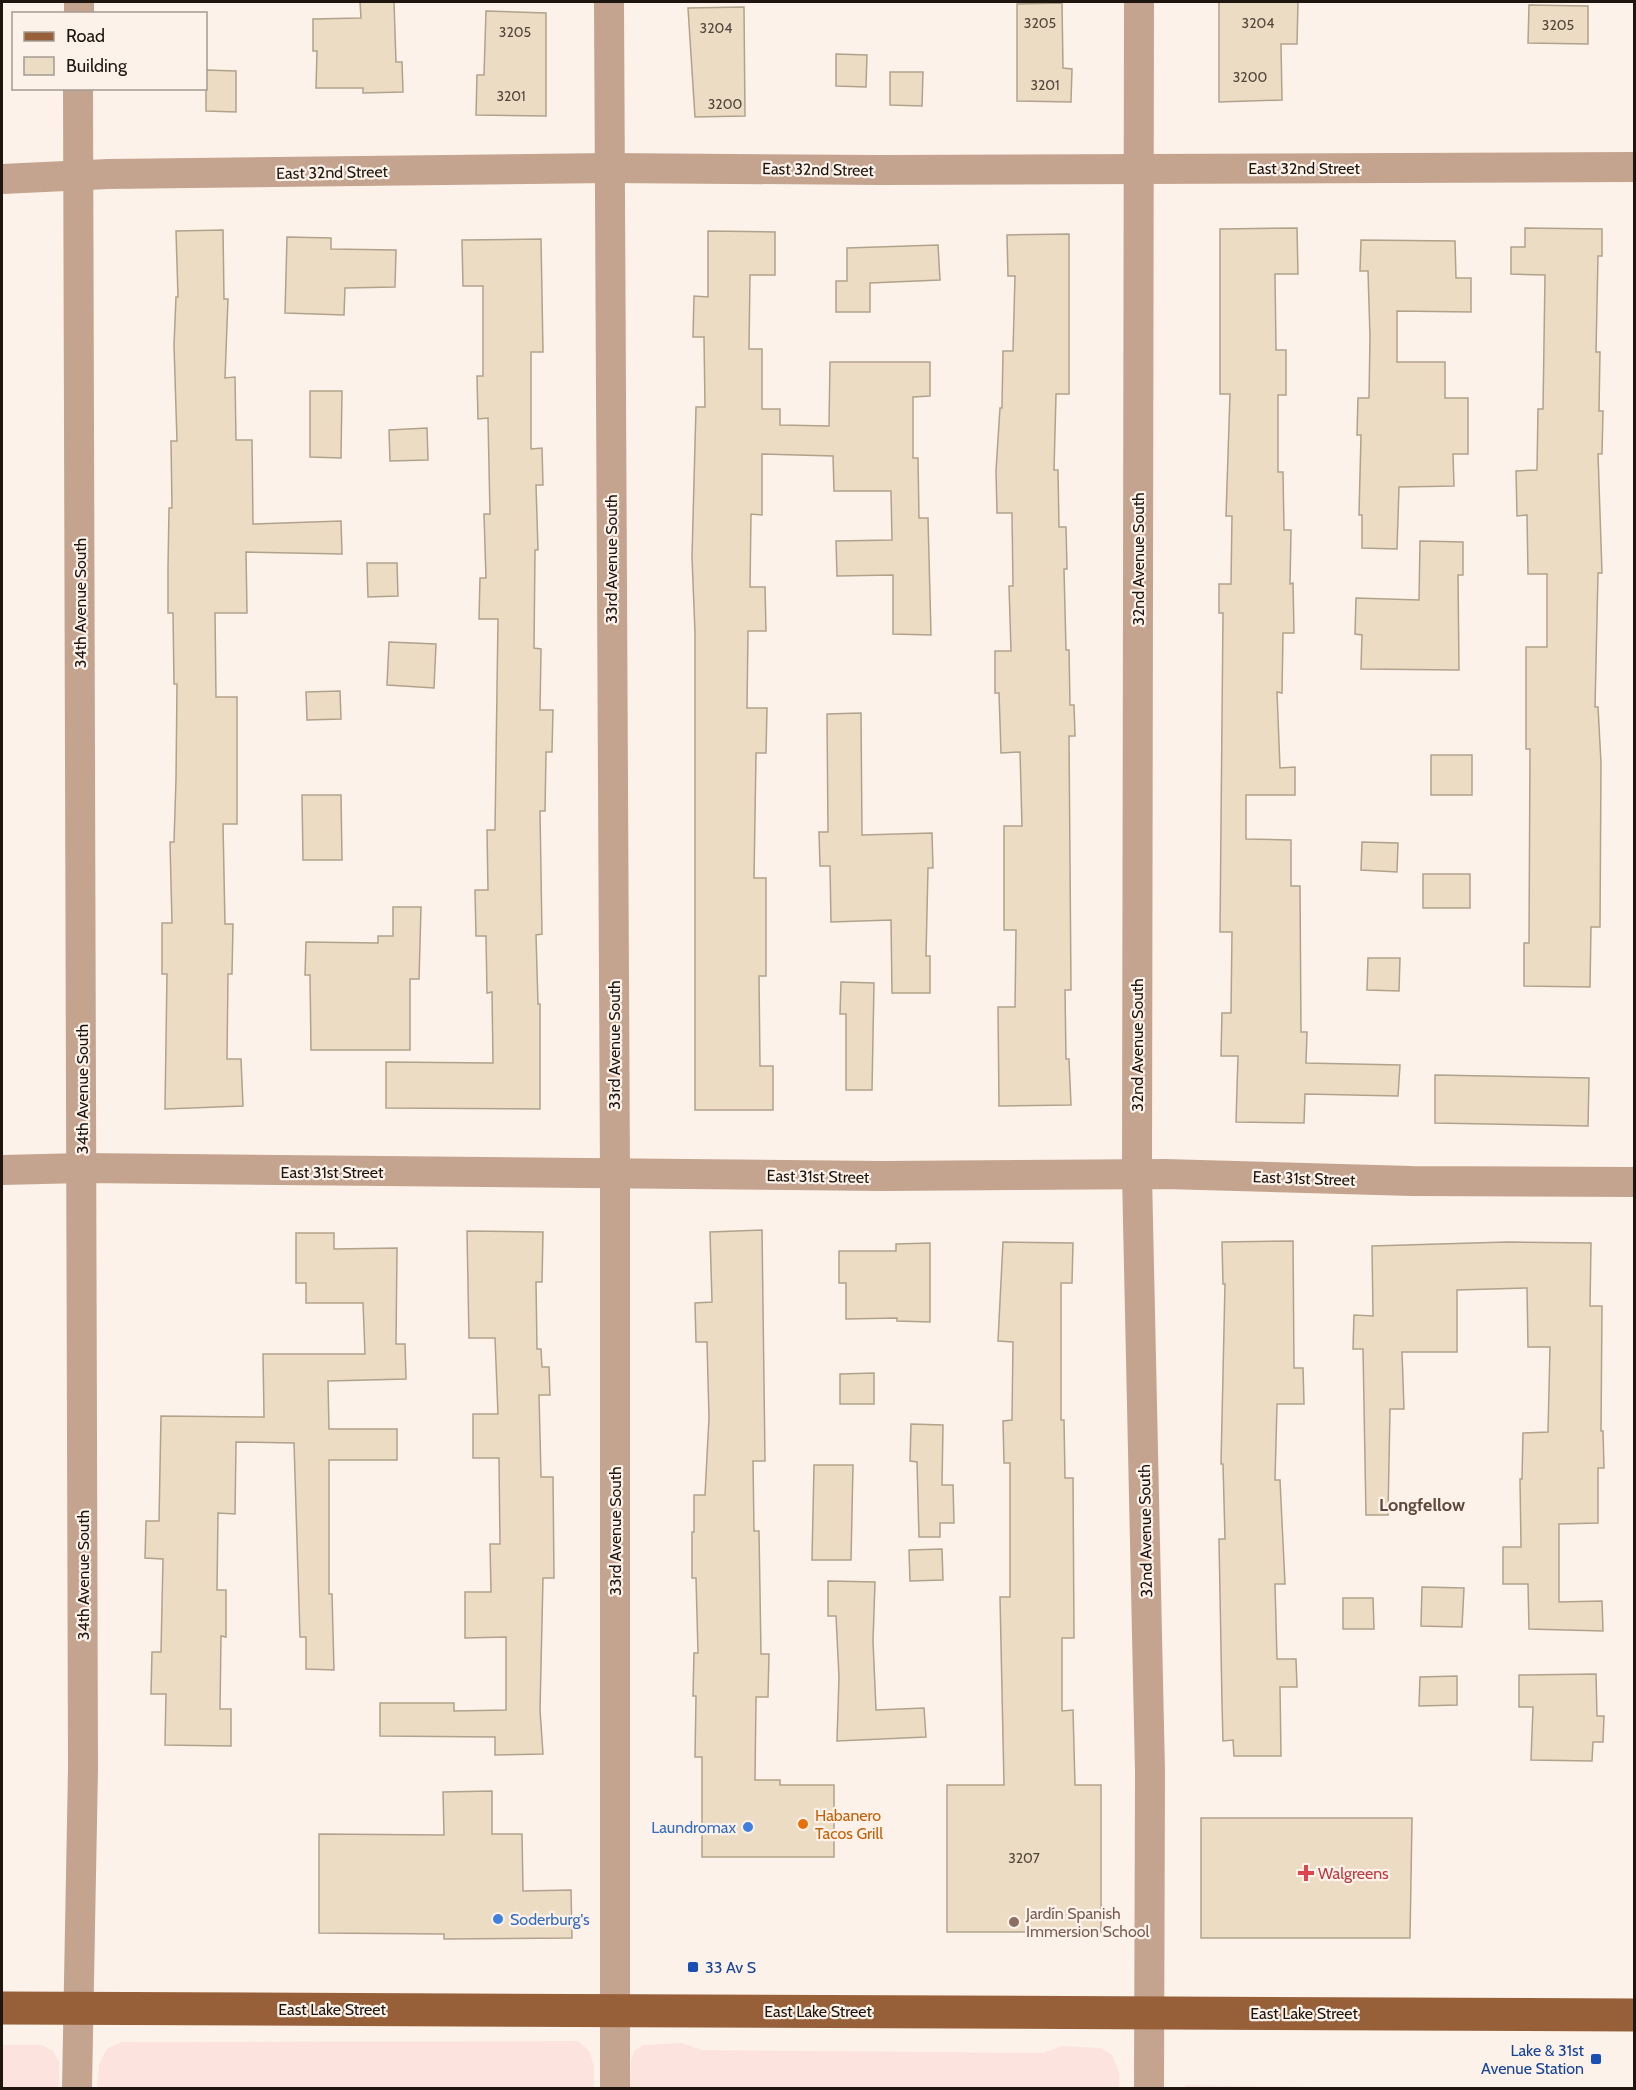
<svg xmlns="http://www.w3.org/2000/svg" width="1636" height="2090" viewBox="0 0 1636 2090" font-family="Cabin,sans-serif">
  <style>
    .commercial { fill: #fde3de }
    .building { fill: #ecdcc4; stroke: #b1a28b; stroke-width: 1.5 }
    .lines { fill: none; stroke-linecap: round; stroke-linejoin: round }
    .minor { stroke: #c4a48f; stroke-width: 30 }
    .primary { stroke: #976039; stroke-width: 33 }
    .food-dot { fill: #e8710a; stroke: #fcf2ea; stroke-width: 2 }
    .shop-dot { fill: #3f7fe0; stroke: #fcf2ea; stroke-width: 2 }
    .health-dot { fill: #e0444e; stroke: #fcf2ea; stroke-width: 2 }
    .education-dot { fill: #8d6e63; stroke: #fcf2ea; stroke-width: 2 }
    .transit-dot { fill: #1a4fb4; stroke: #fcf2ea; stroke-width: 2 }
    .labels { text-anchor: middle; stroke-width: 4.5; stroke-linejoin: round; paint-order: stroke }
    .number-label { font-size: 14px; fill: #51473c }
    .street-label { font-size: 16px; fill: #1d150e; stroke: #fcf2ea }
    .food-label { font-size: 16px; fill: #c56008; stroke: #fcf2ea; text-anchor: start }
    .shop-label { font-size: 16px; fill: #366cbe; stroke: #fcf2ea; text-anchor: end }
    .health-label { font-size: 16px; fill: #be3a42; stroke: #fcf2ea; text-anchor: start }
    .education-label { font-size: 16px; fill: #785e54; stroke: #fcf2ea; text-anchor: start }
    .transit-label { font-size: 16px; fill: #164399; stroke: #fcf2ea; text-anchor: start }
    .neighbourhood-label { font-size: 18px; font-weight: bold; fill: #5e4a3b; stroke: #fcf2ea }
  </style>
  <rect width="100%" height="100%" fill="#fcf2ea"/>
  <g class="commercial">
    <polygon points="578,2041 589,2051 594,2065 594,2088 97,2088 99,2064 107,2049 121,2042"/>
    <polygon points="682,2043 702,2050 1043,2053 1062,2046 1101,2048 1112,2055 1119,2072 1119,2088 630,2088 631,2060 634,2051 643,2045"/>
    <polygon points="2,2045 42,2045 53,2051 59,2062 59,2088 2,2088"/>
    <polygon points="1185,2085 1384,2088 1185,2088"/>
  </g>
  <g class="building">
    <polygon points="360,2 394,2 396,62 402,62 403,92 363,93 363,88 316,88 317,51 313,51 313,19 361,18"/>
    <polygon points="1219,2 1298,2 1297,44 1281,44 1282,100 1219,102"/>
    <polygon points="1062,3 1063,68 1072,69 1071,102 1017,101 1017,4"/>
    <polygon points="1529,5 1588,6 1588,44 1528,43"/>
    <polygon points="744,7 745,116 695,117 688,8"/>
    <polygon points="486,11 546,13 546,116 476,115 477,75 484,75"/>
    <polygon points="836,54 867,55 866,87 836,86"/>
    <polygon points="206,70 236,71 236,112 206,111"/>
    <polygon points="890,72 923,72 922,106 890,105"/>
    <polygon points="1297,228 1298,274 1275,274 1276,350 1286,350 1286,395 1278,395 1278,472 1283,472 1284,530 1291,530 1290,584 1293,583 1294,633 1283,633 1282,693 1277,692 1280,768 1295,767 1295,795 1246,795 1246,839 1291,840 1291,886 1300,886 1301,1032 1307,1032 1306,1063 1400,1065 1398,1096 1305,1094 1304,1123 1236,1122 1238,1056 1221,1056 1222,1013 1231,1013 1232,932 1220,932 1223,613 1219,613 1219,584 1231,584 1232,516 1226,516 1230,394 1220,394 1220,229"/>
    <polygon points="1525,228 1602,229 1602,256 1598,256 1596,352 1600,352 1599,411 1603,411 1602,454 1598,454 1602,573 1598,573 1595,707 1598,707 1601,763 1600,927 1591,927 1590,987 1524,986 1524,943 1529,943 1530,749 1526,749 1526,647 1547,647 1547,574 1528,574 1527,515 1517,516 1516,471 1537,470 1538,409 1543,409 1545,275 1511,274 1511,247 1525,247"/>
    <polygon points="223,230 224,299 228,299 225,378 235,377 236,440 252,440 253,524 341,521 342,554 246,552 247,613 215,613 216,697 237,697 237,824 223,824 225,924 233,924 232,974 228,974 227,1059 241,1059 243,1106 165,1109 167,974 162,974 162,923 172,923 170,842 174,842 176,779 177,684 174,684 173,613 168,613 168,568 169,508 172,508 171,441 177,441 174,345 176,297 178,297 176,231"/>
    <polygon points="708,231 775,232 775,275 750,275 749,349 762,349 762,409 780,409 780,425 829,426 830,362 930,362 930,396 913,397 913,458 918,458 919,518 928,518 931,635 893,634 893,575 837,576 836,541 892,540 891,491 834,491 833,456 762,454 762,515 751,514 750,587 765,587 766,631 748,631 747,708 767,708 766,753 756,753 754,878 766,878 766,976 759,976 760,1066 773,1066 773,1110 695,1110 695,632 692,557 696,407 705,407 704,337 693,337 694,296 708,297"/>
    <polygon points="1069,234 1069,394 1056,394 1054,470 1058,470 1059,527 1066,527 1067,569 1064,569 1066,650 1069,650 1070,705 1074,705 1075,736 1069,736 1071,990 1065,990 1066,1059 1069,1059 1071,1105 999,1106 998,1007 1015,1007 1016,930 1004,930 1004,826 1022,826 1020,752 1001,753 999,693 995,693 995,651 1011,651 1009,586 1013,586 1012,513 997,513 996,471 1000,408 1002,408 1003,351 1013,351 1015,276 1008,276 1007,235"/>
    <polygon points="287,237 331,238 331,249 396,250 395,287 345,288 344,315 285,313"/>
    <polygon points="541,239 543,352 531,352 531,449 542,448 543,485 536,485 538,550 535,550 534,648 541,649 540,710 553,710 552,752 546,752 545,811 540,811 542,934 536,935 538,1004 540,1004 540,1109 386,1108 386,1062 493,1063 492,992 487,993 486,936 476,936 475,890 488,890 487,830 495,830 498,619 479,619 480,578 486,578 484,514 490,514 488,418 478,419 477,376 483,376 483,286 463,286 462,240"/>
    <polygon points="1361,240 1455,241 1456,278 1471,278 1471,312 1397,311 1397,362 1445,362 1445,398 1468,398 1468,454 1453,454 1454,486 1399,487 1397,549 1362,548 1362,515 1359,515 1361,435 1357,435 1358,398 1369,398 1370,337 1368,271 1360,271"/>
    <polygon points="938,245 940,280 870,283 870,312 836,312 836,281 847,281 847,248"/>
    <polygon points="310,391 342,391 341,458 310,457"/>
    <polygon points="427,428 428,460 390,461 389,430"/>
    <polygon points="1420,541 1463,542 1463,575 1458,575 1459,670 1361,669 1362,635 1355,634 1356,598 1419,600"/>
    <polygon points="367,563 397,563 398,596 368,597"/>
    <polygon points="389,642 436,644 434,688 387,685"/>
    <polygon points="340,691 341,719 307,720 306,692"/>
    <polygon points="861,713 862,835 932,833 933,868 928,868 926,956 930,956 930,993 892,993 891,920 831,922 830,866 820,866 819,832 828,832 827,714"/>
    <rect x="1431" y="755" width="41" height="40"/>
    <polygon points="302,795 341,795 342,860 303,860"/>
    <polygon points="1362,842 1398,843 1397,872 1361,870"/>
    <rect x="1423" y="874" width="47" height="34"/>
    <polygon points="393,907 421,907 419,979 410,979 410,1050 311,1050 310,975 305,975 306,942 378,943 378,936 393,936"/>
    <polygon points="1368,958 1400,958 1399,991 1367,990"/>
    <polygon points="841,982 874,983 872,1090 846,1090 846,1014 840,1014"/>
    <polygon points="1435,1075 1589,1078 1588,1126 1435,1123"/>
    <polygon points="762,1230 765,1461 753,1461 754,1531 759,1531 761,1654 769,1654 768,1697 756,1697 755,1780 780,1780 780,1785 834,1785 834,1857 702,1857 702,1757 695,1757 696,1696 693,1696 694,1653 698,1653 696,1578 692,1578 692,1532 694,1532 694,1495 705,1495 709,1418 707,1342 696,1342 695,1303 712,1302 710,1232"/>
    <polygon points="467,1231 543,1232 542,1282 536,1282 537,1349 541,1349 542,1367 549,1367 550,1395 539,1395 541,1477 553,1477 554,1578 543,1578 540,1710 543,1754 495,1755 495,1737 380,1736 380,1703 454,1703 454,1711 506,1710 506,1637 465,1638 465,1592 491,1592 490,1544 500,1544 499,1458 473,1458 473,1414 498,1414 495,1338 469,1338"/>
    <polygon points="296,1233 334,1233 334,1249 397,1248 396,1344 405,1344 406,1379 328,1381 329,1429 397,1429 397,1460 329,1460 329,1594 332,1594 334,1670 306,1669 306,1637 300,1637 294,1443 236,1442 235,1514 218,1513 217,1590 226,1590 226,1637 221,1636 220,1709 231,1709 231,1746 165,1745 166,1694 151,1694 152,1652 161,1652 163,1559 145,1558 146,1521 159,1521 161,1416 264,1417 263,1354 365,1354 363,1303 306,1303 306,1283 296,1283"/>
    <polygon points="1293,1241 1294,1368 1303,1368 1304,1404 1277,1404 1275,1480 1280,1480 1285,1584 1275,1584 1277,1659 1296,1659 1297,1687 1280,1687 1281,1756 1234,1756 1233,1740 1223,1741 1222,1703 1219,1539 1225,1539 1223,1464 1221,1464 1225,1284 1223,1284 1222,1242"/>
    <polygon points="1003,1242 1073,1243 1072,1283 1061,1283 1061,1420 1064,1420 1065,1478 1073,1478 1074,1638 1062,1638 1062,1711 1073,1710 1075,1785 1101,1785 1101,1932 947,1932 947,1785 1004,1785 1000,1597 1010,1597 1010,1463 1004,1463 1003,1421 1012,1420 1013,1342 998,1341"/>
    <polygon points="1507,1242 1591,1243 1590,1306 1602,1306 1601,1431 1603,1431 1604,1468 1598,1468 1598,1523 1559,1524 1559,1602 1602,1601 1603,1631 1529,1629 1528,1584 1503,1584 1503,1547 1521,1547 1520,1479 1522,1479 1523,1433 1548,1432 1550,1347 1528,1347 1527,1288 1457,1290 1457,1352 1402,1352 1404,1409 1390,1409 1388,1515 1366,1515 1363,1349 1353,1349 1354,1315 1373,1316 1372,1246"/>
    <polygon points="930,1243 930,1322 897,1321 897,1318 846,1319 846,1283 839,1283 839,1251 896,1251 896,1244"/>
    <polygon points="874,1373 874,1404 840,1404 840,1374"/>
    <polygon points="911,1424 943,1425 942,1485 953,1485 954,1523 940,1523 940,1537 919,1537 917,1462 910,1461"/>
    <polygon points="814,1465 853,1465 851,1560 812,1560"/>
    <polygon points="942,1549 943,1580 910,1581 909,1550"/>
    <polygon points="828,1581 875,1582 873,1641 876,1710 924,1708 926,1737 837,1741 839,1677 836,1616 828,1616"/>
    <polygon points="1422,1587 1464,1588 1462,1627 1421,1626"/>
    <polygon points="1343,1598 1373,1598 1374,1629 1343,1629"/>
    <polygon points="1596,1674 1597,1716 1604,1716 1603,1742 1593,1742 1592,1761 1531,1760 1533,1707 1519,1707 1519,1675"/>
    <polygon points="1457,1676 1457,1705 1419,1706 1420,1677"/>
    <polygon points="492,1791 492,1834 522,1834 523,1891 571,1890 572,1938 444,1939 444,1934 319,1933 319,1834 444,1835 443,1792"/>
    <polygon points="1201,1818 1412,1818 1410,1938 1201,1938"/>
  </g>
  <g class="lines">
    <g class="minor">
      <polyline points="609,2 615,1174 615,2088"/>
      <polyline points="1139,2 1137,1175 1150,1772 1149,2088"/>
      <polyline points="79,14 79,2"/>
      <polyline points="2,179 108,174 609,168 881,170 1634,167"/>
      <polyline points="2,1170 83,1168 883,1176 1165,1174 1412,1181 1634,1182"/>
      <polyline points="77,2088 83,1768 78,88"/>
    </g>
    <polyline class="primary" points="2,2008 1634,2015"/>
  </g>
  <circle class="food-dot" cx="803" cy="1824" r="6"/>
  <g class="shop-dot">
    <circle cx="748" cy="1827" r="6"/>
    <circle cx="498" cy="1919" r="6"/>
  </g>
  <path class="health-dot" d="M1303 1864h6v6h6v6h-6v6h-6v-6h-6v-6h6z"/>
  <circle class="education-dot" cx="1014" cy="1922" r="6"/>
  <g class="transit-dot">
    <rect x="687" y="1961" width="12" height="12" rx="3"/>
    <rect x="1590" y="2053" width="12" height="12" rx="3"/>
  </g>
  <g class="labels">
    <g class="number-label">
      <text x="1040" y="28">3205</text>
      <text x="1258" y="28">3204</text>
      <text x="1558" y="30">3205</text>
      <text x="716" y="33">3204</text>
      <text x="515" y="37">3205</text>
      <text x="1250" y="82">3200</text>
      <text x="1045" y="90">3201</text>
      <text x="511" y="101">3201</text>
      <text x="725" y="109">3200</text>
      <text x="1024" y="1863">3207</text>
    </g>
    <g class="street-label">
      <text x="1304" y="174">East 32nd Street</text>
      <text transform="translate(818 169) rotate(1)" y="6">East 32nd Street</text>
      <text transform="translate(332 172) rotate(-1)" y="6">East 32nd Street</text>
      <text transform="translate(611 559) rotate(-90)" y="6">33rd Avenue South</text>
      <text transform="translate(1138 559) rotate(-90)" y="6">32nd Avenue South</text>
      <text transform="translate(80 603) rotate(-90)" y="6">34th Avenue South</text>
      <text transform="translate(614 1045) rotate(-90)" y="6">33rd Avenue South</text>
      <text transform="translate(1137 1045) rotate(-90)" y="6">32nd Avenue South</text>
      <text transform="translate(82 1089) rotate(-90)" y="6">34th Avenue South</text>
      <text x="332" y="1178">East 31st Street</text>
      <text transform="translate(818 1176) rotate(1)" y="6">East 31st Street</text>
      <text transform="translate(1304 1178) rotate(2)" y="6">East 31st Street</text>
      <text transform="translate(615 1531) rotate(-90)" y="6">33rd Avenue South</text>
      <text transform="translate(1145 1531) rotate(-91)" y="6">32nd Avenue South</text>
      <text transform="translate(83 1575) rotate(-90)" y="6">34th Avenue South</text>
      <text x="332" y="2015">East Lake Street</text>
      <text x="818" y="2017">East Lake Street</text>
      <text x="1304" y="2019">East Lake Street</text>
    </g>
    <g class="food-label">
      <text x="815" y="1821">Habanero<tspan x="815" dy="18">Tacos Grill</tspan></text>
    </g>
    <g class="shop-label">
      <text x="736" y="1833">Laundromax</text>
      <text x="510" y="1925" text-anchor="start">Soderburg's</text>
    </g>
    <g class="health-label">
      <text x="1318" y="1879">Walgreens</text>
    </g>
    <g class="education-label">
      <text x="1026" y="1919">Jardín Spanish<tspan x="1026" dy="18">Immersion School</tspan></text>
    </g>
    <g class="transit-label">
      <text x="705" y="1973">33 Av S</text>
      <text x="1584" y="2056" text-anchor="end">Lake &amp; 31st<tspan x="1584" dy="18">Avenue Station</tspan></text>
    </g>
    <g class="neighbourhood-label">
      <text x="1422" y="1511">Longfellow</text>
    </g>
  </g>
  <rect width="1636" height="2090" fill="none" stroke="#1d150e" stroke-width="6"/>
  <rect x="12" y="12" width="195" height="78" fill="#fcf2ea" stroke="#a39a92" stroke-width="1.5"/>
  <rect x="24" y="32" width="30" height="9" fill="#976039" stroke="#a39a92" stroke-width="1.5"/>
  <text x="66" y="42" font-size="18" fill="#1d150e">Road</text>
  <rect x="24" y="57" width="30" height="18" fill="#ecdcc4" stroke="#a39a92" stroke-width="1.5"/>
  <text x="66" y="72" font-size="18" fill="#1d150e">Building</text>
</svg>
